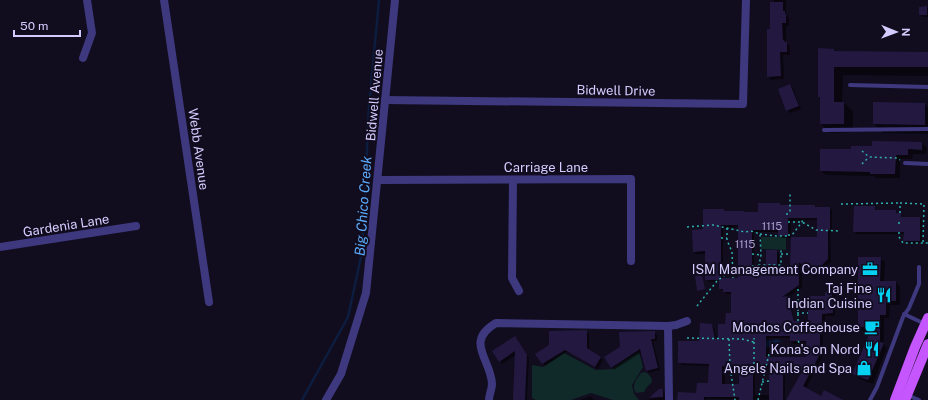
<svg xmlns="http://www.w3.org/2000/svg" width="928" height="400" viewBox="0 0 928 400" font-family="'Public Sans',sans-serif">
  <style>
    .green { fill: #102929 }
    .water { fill: #0c1d3f }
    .shadow { fill: #0007; fill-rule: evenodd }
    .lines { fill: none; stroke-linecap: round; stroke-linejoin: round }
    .stream { stroke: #0c1d3f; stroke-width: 2.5 }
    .building { fill: #231940; fill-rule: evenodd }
    .path { stroke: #2fafad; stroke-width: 1.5; stroke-dasharray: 2 3; stroke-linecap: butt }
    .lane { stroke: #3e387e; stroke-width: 4 }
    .street { stroke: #3e387e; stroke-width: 8 }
    .primary { stroke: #c555fc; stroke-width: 10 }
    .labels { text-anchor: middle; stroke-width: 4; stroke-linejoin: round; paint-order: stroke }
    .number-label { font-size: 11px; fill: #a89fce }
    .street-label { font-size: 13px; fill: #d4ccfe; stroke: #110d1f }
    .poi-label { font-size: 13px; fill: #d4ccfe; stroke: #110d1f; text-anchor: end }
    .water-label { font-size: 14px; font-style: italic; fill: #5cabfc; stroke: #110d1f }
  </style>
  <rect width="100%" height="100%" fill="#110d1f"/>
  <g class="green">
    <polygon points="761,237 786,237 786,250 761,249"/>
    <polygon points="639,352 643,367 632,385 634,394 639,400 613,400 591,393 571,400 536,400 532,398 532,365 543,367 564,353 596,370 612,369"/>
    <path d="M 645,372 C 649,374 652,377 652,382 L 647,387 L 644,392 L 636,393 C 631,385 636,380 641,373 Z"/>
  </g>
  <polygon class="water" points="776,339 779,340 781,342 778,347 765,347 765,340 772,341"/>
  <g class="shadow">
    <polygon points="774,0 786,0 786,14 789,18 789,26 786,26 786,43 790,46 790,55 783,55 784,79 771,80 768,76"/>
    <polygon points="927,7 928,8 928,17 923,17 920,15"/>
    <polygon points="834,50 836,52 928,53 928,76 843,75 842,103 844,103 853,111 853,132 830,133 821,124 821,99 819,97"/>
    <polygon points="790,85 793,88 801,109 790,113 787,110"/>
    <polygon points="874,103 924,104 928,108 928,134 883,133 874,124"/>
    <polygon points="922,143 927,148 926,154 913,154 912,159 900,159 900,178 876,178 874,176 826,175 821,171 852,150"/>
    <path d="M 780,204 L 781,206 L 815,206 L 817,208 L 830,208 L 832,211 L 832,232 L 830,232 L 831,262 L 815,277 L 802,263 L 802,288 L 787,298 L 789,300 L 795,322 L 809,322 L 826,297 L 832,292 L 835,295 L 835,316 L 825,316 L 825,329 L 823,329 L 822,357 L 806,389 L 821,397 L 841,400 L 787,400 L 802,373 L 785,373 L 785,400 L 706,399 L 706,400 L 678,400 L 697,394 L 709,384 L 710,366 L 682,365 L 679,362 L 700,342 L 711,325 L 714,327 L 717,340 L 719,340 L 726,325 L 732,314 L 732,294 L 727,294 L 723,291 L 720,289 L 720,282 L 709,282 L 706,279 L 706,254 L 696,254 L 694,252 L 704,230 L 723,210 L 725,212 L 759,213 ZM 818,220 L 818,238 L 791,238 L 791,221 ZM 739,227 L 739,279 L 723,279 L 723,228 ZM 754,232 L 779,232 L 779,235 L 781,238 L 792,238 L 791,267 L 779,268 L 779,254 L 777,251 L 767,275 L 754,275 ZM 769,338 L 791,338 L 791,341 L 794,344 L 807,344 L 807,358 L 769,358 ZM 755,367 L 770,367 L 770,395 L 755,395 ZM 725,368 L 740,368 L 740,385 L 725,385 Z"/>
    <polygon points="874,207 877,211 895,211 900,214 903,218 920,218 922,221 922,243 907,243 904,240 905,234 856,234 854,231"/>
    <polygon points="880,258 885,262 884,282 896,282 900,287 900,305 890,305 889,318 884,318 884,345 887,348 873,384 858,378 854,373 869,337 869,331 863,331 859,327"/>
    <polygon points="586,331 589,334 589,350 603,360 598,369 568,351 545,366 536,354"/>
    <polygon points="654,332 657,335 657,341 653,341 660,370 649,373 646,370 642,352 614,370 611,367"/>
    <polygon points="517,340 529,358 527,400 514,400 516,355 502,364 500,361"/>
    <polygon points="660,390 663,390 666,393 666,400 648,400"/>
    <polygon points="591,396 594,400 580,400"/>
  </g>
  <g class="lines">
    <polyline class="stream" points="302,400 348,317 362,252 369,107 379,0"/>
  </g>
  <g class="building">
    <polygon points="770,2 783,2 783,11 785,11 785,14 786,14 786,23 782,23 783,40 784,40 785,42 787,42 787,52 780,52 781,76 767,77 767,29 770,29"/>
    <polygon points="927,6 927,15 919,15 919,7"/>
    <polygon points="818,48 834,49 834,51 928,52 928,67 834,67 834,102 844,102 844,124 820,124 820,97 818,97"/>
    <polygon points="790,84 799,106 786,111 778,89"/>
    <polygon points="873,102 925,103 925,125 873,124"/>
    <polygon points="872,141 922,142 922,150 908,149 908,155 896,155 895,174 870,174 870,172 820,171 820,149 851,149 851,146 872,146"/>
    <path d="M 758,203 L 780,203 L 780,205 L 815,205 L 815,207 L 830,207 L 830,230 L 828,230 L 828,259 L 812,275 L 799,262 L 799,285 L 782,297 L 787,296 L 794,321 L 808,321 L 808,296 L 825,296 L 825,292 L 832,291 L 833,313 L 822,314 L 822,327 L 820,327 L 820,354 L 803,386 L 821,396 L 824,390 L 843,400 L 786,400 L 803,370 L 783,371 L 783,400 L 769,400 L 769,365 L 753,364 L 753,400 L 739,400 L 739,397 L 704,397 L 704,400 L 677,400 L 678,392 L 696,393 L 697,383 L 708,383 L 709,364 L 678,363 L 678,341 L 699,341 L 700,323 L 712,324 L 715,339 L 718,339 L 718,324 L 725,324 L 726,313 L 731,313 L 731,292 L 723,292 L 723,289 L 719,289 L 719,280 L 705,280 L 705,251 L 693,252 L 692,230 L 703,229 L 703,209 L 724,209 L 724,211 L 744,211 L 744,212 L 758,212 ZM 788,218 L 817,218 L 817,237 L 791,237 L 790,266 L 777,267 L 777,250 L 766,250 L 766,274 L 752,274 L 752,230 L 778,230 L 778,236 L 788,236 ZM 721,225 L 738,225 L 738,278 L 721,278 ZM 766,336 L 790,336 L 790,341 L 806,341 L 806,357 L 766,357 ZM 722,366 L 739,366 L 739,384 L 722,384 Z"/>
    <polygon points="854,206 875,206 875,210 896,210 896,213 901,213 901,217 920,217 920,241 903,241 904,232 853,232"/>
    <polygon points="858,257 881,257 880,281 896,281 896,301 886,301 886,315 880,315 880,342 884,343 868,380 852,374 868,337 868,327 858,327"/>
    <polygon points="702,275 705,289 697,291 695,276"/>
    <polygon points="587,330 587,348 601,357 595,367 565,350 542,364 535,354 549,345 549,331"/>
    <polygon points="655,331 655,339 651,339 658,368 646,371 640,349 611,368 604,357 620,347 619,332"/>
    <polygon points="515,336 527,355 525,400 513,400 515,351 499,362 492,351"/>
    <polygon points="659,389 663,389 663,397 649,398"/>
  </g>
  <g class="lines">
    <g class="path">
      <polyline points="862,151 869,157 897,158 900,160"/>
      <polyline points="862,164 869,157"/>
      <polyline points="841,204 900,203"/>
      <polyline points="900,213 900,203 924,204 923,243"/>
      <polyline points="787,215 787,213 790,211 790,192"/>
      <polyline points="788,222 802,222 816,230 840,231"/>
      <polyline points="899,224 899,222"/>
      <polyline points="687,227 713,225 745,232 751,231 760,234 761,255 759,265 781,265 781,250"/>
      <polyline points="727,228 727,240 732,252 733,278"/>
      <polyline points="899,232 899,237 903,243 928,243"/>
      <polyline points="760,234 776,236 787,236"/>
      <polyline points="788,235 792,235 802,222 803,218"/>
      <polyline points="721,238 727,238"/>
      <polyline points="752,254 761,255"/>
      <polyline points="781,254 791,254"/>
      <polyline points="752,266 758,266"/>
      <polyline points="756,275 759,265"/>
      <polyline points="697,306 717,281 733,269"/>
      <polyline points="797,313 808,313"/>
      <polyline points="798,321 798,287"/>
      <polyline points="687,338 742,339 754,342 754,338"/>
      <polyline points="729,339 730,367 735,400"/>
      <polyline points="798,341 810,357"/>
      <polyline points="754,342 754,365 767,365"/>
      <polyline points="814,364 815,366"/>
      <polyline points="762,382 769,381"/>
      <polyline points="758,400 769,354"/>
    </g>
    <g class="lane">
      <polyline points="850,85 928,87"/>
      <polyline points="824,130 928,129"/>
      <polyline points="905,163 928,164"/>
      <polyline points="904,314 925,324"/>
      <polyline points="907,395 919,400"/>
      <polyline points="870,400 877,387 903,317 909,308 919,284 919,267"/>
    </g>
    <g class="street">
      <polyline points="164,0 209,302"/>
      <polyline points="83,58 92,33 87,0"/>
      <polyline points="385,100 743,104 746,0"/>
      <polyline points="378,180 631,179 631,261"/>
      <polyline points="513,180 512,278 519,291"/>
      <polyline points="0,247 136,226"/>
      <polyline points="668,326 669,400"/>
      <polyline points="326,400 341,374 366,293 395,0"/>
      <path d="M 489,400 C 489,395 492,389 492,384 C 491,359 464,342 496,323 L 668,326 L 676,325 L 687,321"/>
    </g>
    <g class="primary">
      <polyline points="895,400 915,347 928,318"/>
      <polyline points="905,400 928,344"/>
    </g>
  </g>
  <defs>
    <g id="office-bare" transform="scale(1.2)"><path d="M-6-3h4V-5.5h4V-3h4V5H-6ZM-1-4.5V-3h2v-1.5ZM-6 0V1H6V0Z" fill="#04d0f2" stroke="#110d1f" stroke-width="2.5" paint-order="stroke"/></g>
    <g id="restaurant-bare" transform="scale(1.2)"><path d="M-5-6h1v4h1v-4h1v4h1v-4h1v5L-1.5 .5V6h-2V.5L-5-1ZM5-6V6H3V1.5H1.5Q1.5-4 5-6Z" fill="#04d0f2" stroke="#110d1f" stroke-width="2.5" paint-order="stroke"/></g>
    <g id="cafe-bare" transform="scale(1.2)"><path d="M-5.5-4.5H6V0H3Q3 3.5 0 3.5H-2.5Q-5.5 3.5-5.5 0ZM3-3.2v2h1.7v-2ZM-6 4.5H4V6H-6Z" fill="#04d0f2" stroke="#110d1f" stroke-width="2.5" paint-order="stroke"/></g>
    <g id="shop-bare" transform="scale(1.2)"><path d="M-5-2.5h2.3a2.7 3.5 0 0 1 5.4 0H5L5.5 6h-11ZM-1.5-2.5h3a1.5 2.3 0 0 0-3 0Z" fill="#04d0f2" stroke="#110d1f" stroke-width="2.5" paint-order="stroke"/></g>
  </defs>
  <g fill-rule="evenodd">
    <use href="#office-bare" x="870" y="269"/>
    <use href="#restaurant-bare" x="884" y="295"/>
    <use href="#cafe-bare" x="872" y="327"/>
    <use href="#restaurant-bare" x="872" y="349"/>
    <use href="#shop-bare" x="864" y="368"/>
  </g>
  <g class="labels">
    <g class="number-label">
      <text x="772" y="230">1115</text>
      <text x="745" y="248">1115</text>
    </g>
    <g class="street-label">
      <text transform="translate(616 90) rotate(1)" y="5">Bidwell Drive</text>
      <text transform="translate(374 95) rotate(-85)" y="5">Bidwell Avenue</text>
      <text transform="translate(199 149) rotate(82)" y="5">Webb Avenue</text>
      <text x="546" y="172">Carriage Lane</text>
      <text transform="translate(66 225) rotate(-9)" y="5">Gardenia Lane</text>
    </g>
    <g class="poi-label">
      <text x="858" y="274">ISM Management Company</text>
      <text x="872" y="293">Taj Fine<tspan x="872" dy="15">Indian Cuisine</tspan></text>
      <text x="860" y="332">Mondos Coffeehouse</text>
      <text x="860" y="354">Kona's on Nord</text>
      <text x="852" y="373">Angels Nails and Spa</text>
    </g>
    <g class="water-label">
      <text transform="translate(363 206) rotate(-86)" y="5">Big Chico Creek</text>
    </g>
  </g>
  <g transform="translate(896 32) rotate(91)" stroke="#110d1f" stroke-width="3" paint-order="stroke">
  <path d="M0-3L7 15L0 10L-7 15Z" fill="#d4ccfe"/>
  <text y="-6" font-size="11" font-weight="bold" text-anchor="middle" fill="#d4ccfe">N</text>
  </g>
  <path d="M14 30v6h66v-6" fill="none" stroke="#d4ccfe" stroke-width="2"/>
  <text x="20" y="30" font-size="12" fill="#d4ccfe" stroke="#110d1f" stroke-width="3" paint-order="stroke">50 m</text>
</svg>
